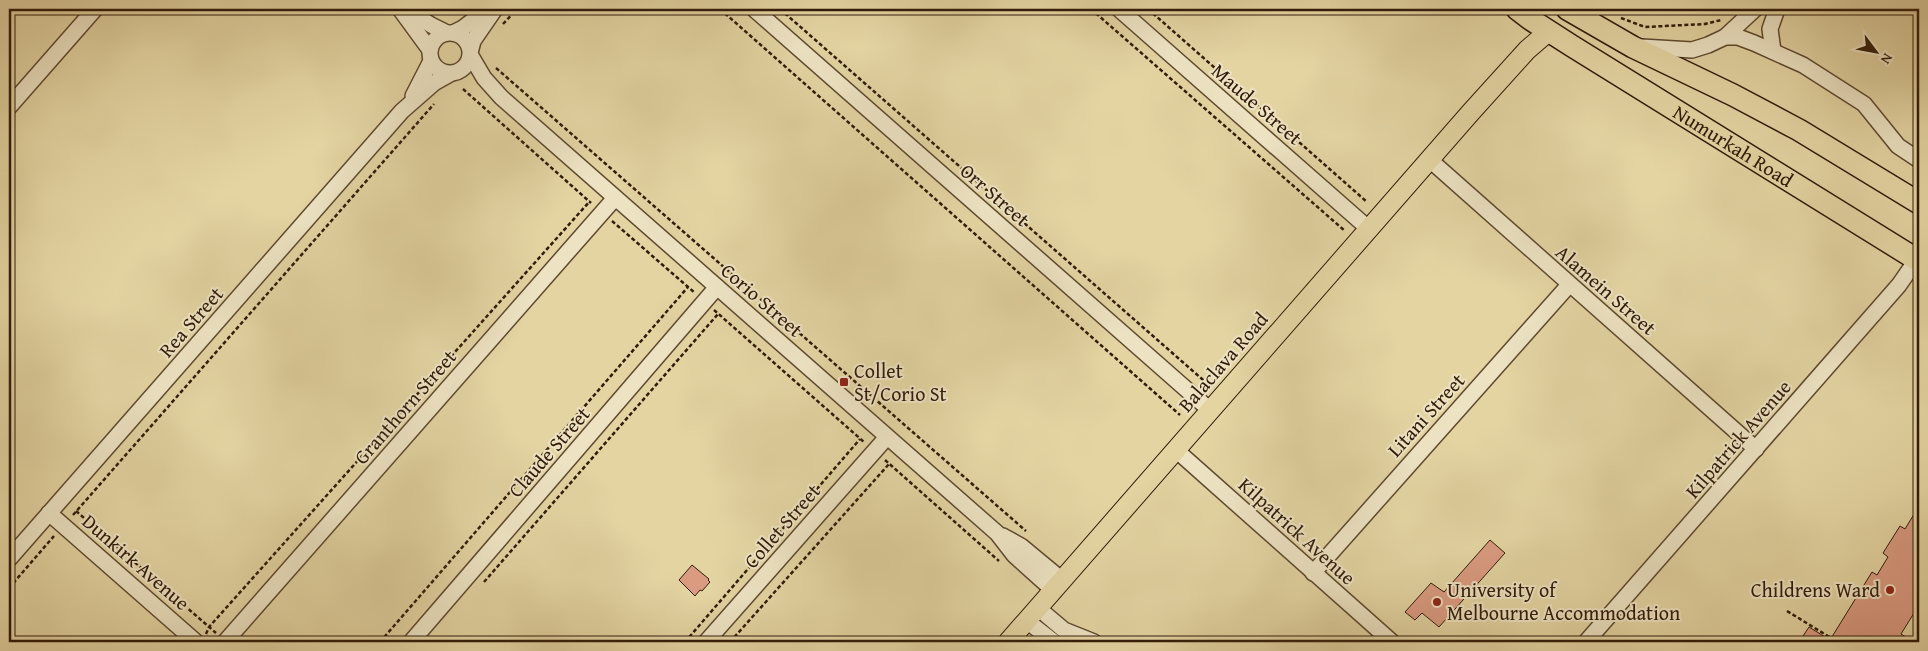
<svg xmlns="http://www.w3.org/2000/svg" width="1928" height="651" viewBox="0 0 1928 651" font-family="'Gentium Book Plus',serif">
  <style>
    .building { fill: #da9b81; stroke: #321b0a }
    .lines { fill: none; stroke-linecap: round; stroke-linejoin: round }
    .minor-casing { stroke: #5e4930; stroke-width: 18 }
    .major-casing { stroke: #321b0a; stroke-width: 21 }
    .highway-casing { stroke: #321b0a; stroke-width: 24 }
    .path { stroke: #321b0a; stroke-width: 2.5; stroke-dasharray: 4 2.5; stroke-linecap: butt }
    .minor { stroke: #ede3c3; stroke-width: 15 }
    .major { stroke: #e3d4a2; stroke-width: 19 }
    .highway { stroke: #e3d4a2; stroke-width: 21 }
    .poi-dot { fill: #8f2418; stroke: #ede3c3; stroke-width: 2 }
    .labels { text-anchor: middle; stroke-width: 4; stroke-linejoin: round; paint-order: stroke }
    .street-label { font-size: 20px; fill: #321b0a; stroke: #ede3c3 }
    .poi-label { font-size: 20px; fill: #321b0a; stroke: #ede3c3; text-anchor: start }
  </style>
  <rect width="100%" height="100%" fill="#e3d4a2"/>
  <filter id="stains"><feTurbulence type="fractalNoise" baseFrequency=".004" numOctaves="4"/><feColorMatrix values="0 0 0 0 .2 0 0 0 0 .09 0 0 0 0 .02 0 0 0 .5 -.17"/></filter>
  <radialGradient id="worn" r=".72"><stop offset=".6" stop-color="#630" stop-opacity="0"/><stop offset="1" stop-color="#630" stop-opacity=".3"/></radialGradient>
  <g class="building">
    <polygon points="1919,506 1919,605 1901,634 1914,642 1799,642 1809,627 1830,640 1872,572 1877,575 1888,557 1883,553 1900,526 1905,529"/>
    <polygon points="1490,540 1505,553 1439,627 1422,613 1415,620 1405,612 1431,583 1444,592"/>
    <polygon points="692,565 709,579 708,580 710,582 702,591 700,590 695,596 679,580"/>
  </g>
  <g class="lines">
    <g class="minor-casing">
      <g id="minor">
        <polyline points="400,9 430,50"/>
        <polyline points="406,9 431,25 447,33"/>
        <polyline points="754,9 1211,411"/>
        <polyline points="1119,9 1369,229"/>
        <circle cx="450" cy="53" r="20"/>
        <polyline points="453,33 463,28 488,9"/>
        <polyline points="1725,37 1755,9"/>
        <polyline points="1642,47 1692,50 1708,45 1725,37 1738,37 1754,43 1803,65 1864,104 1898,146 1919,160"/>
        <polyline points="471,49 473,41 495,9"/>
        <polyline points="1773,51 1770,29 1777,9"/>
        <polyline points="471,56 484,78 501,97 997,533 1014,555 1054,591"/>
        <polyline points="413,96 431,61"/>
        <polyline points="9,107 95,9"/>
        <polyline points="1430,160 1756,449"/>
        <polyline points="1176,450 1392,642"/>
        <polyline points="49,513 196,642"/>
        <polyline points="1003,536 1021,546 1062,580"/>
        <polyline points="9,559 402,111 434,83 450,74"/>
        <polyline points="1313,573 1569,285"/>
        <polyline points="1038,608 1064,630 1094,642"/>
        <polyline points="1027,621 1054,642"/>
        <polyline points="225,642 615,198"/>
        <polyline points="411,642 717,287"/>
        <polyline points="706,642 887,437"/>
        <polyline points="1586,642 1899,285 1917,259"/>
      </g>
    </g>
    <g class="major-casing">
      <polyline id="major" points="1008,642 1471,112 1527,50 1549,31"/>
    </g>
    <g class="highway-casing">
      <g id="highway">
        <path id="s1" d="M 1517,9 L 1530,19 L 1572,46 L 1919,261"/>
        <polyline points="1567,9 1633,47 1733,95 1799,130 1919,203"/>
      </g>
    </g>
    <g class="path">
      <polyline points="720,9 1180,415"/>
      <polyline points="780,9 1210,386"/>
      <polyline points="1091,9 1345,231"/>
      <polyline points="1148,9 1367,202"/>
      <polyline points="1621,18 1645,27 1705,24 1721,20"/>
      <polyline points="503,24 517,9"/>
      <polyline points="496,68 1026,531"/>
      <polyline points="463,89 591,203"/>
      <polyline points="612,221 695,293"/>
      <polyline points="714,310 864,442"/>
      <polyline points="885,460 999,561"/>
      <polyline points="76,511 216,633"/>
      <polyline points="73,515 434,104"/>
      <polyline points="484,582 718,314"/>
      <polyline points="9,588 54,536"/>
      <polyline points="1787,611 1831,638"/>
      <polyline points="206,634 209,627 590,201"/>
      <polyline points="380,642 688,287"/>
      <polyline points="685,642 860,439"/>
      <polyline points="730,642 889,464"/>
    </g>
    <use href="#minor" class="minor"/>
    <use href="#major" class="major"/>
    <use href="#highway" class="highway"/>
  </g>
  <g class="poi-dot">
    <rect x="839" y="377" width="10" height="10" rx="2.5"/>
    <circle cx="1890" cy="590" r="5"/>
    <circle cx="1437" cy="602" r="5"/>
  </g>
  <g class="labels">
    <g class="street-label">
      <text transform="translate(1257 104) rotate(41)" y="7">Maude Street</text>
      <text dy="7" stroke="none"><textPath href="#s1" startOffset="256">Numurkah Road</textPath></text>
      <text transform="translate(995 195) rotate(41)" y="7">Orr Street</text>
      <text transform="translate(1606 290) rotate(41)" y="7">Alamein Street</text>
      <text transform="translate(762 300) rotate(41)" y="7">Corio Street</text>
      <text transform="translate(191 322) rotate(-49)" y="7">Rea Street</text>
      <text transform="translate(1223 362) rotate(-49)" y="7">Balaclava Road</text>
      <text transform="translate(405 407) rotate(-49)" y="7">Granthorn Street</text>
      <text transform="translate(1426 415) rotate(-48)" y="7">Litani Street</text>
      <text transform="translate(1738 439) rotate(-49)" y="7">Kilpatrick Avenue</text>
      <text transform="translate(549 452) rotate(-49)" y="7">Claude Street</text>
      <text transform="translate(782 526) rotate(-49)" y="7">Collet Street</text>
      <text transform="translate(1297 531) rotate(42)" y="7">Kilpatrick Avenue</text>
      <text transform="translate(136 562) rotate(41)" y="7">Dunkirk Avenue</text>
    </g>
    <g class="poi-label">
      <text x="854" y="378">Collet<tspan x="854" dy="23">St/Corio St</tspan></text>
      <text x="1447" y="597">University of<tspan x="1447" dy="23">Melbourne Accommodation</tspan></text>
      <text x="1880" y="597" text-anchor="end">Childrens Ward</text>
    </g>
  </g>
  <rect width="1928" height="651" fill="none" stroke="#e3d4a2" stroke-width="30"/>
  <rect x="10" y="10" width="1908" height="631" fill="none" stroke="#321b0a" stroke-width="2.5"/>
  <rect x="15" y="15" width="1898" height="621" fill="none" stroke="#321b0a"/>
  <g transform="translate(1876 52) rotate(122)" stroke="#ede3c3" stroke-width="4" paint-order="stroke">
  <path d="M0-4L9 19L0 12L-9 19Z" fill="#321b0a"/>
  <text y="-8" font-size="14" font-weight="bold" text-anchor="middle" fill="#321b0a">N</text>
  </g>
  <rect width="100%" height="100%" filter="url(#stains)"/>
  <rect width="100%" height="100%" fill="url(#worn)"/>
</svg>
